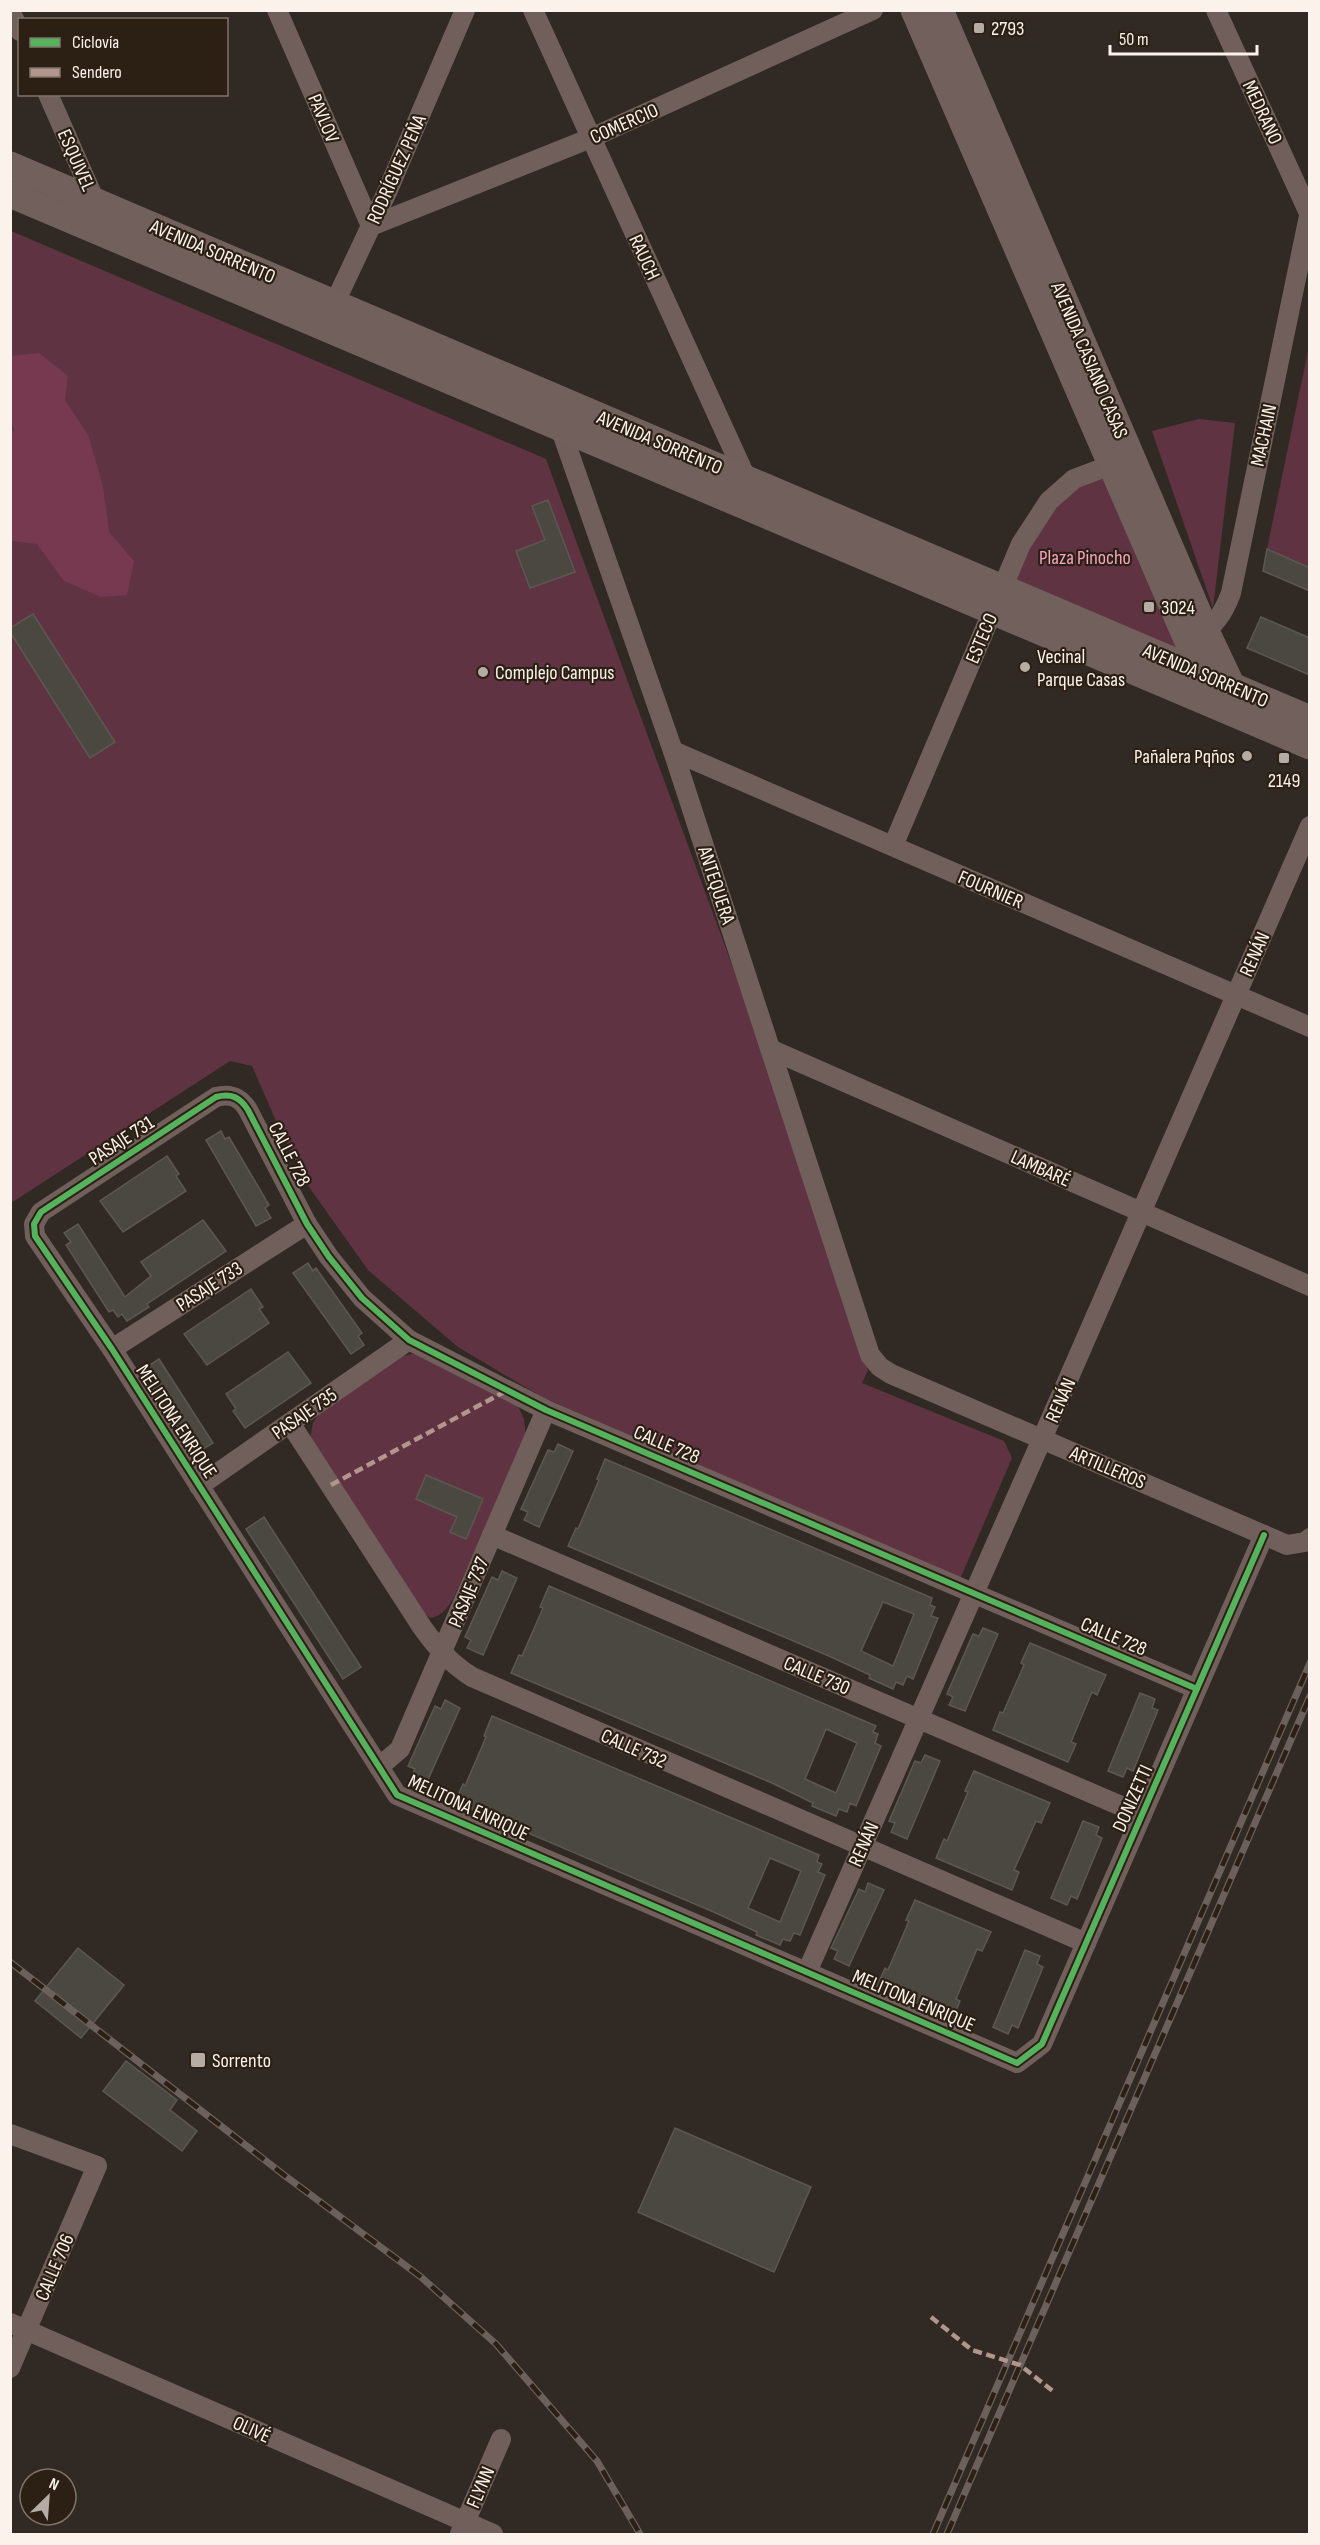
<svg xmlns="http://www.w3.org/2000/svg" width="1320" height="2545" viewBox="0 0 1320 2545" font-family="'Sofia Sans Condensed',sans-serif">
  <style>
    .green { fill: #603343 }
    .forest { fill: #773950 }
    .building { fill: #4b4741; stroke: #5c5851; stroke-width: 1.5; fill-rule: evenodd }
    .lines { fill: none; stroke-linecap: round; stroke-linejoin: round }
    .street { stroke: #705f5b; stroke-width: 20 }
    .secondary { stroke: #72605c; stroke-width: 27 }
    .rail-casing { stroke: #6b605c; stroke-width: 7 }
    .rail { stroke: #2c2015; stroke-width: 4.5; stroke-dasharray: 14; stroke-linecap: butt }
    .quiet { stroke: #b2968c; stroke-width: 4.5; stroke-dasharray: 9 4.5; stroke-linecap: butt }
    .cycleway-casing { stroke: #2c2015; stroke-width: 10 }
    .cycleway { stroke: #56b35d; stroke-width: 6 }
    .poi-dot { fill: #b4aca5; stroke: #2c2015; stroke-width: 2 }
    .labels { text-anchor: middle; stroke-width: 4.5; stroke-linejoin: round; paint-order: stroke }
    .poi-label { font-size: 20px; fill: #fbf2eb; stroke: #2c2015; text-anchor: start }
    .street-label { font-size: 20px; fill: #fbf2eb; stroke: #2c2015 }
    .park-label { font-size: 20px; fill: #f7a3c1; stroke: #2c2015 }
  </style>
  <rect width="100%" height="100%" fill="#312a24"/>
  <g class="green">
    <polygon points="11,231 546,459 757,1033 868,1370 862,1383 1004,1441 1012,1458 960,1579 542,1397 458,1347 368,1270 309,1187 277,1123 252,1066 230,1061 11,1203"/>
    <polygon points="1309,346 1310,346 1309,568 1267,549"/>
    <polygon points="1199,419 1235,423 1213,608 1152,431"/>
    <polygon points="1111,465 1202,674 1002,588 1049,501"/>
    <path d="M 416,1353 L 518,1406 L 524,1419 L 526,1437 L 454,1597 C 448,1607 443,1616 430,1618 L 422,1612 L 310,1439 L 313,1423 L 321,1410 L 403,1356 Z"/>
  </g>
  <polygon class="forest" points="39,353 68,376 65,400 88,435 103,486 109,532 134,561 127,595 101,597 64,581 37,544 11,541 11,429 15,432 11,421 11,356"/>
  <g class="building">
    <polygon points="548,500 575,572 530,588 516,551 545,540 532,506"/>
    <polygon points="1267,549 1310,568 1310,591 1263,571"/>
    <polygon points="33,614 115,742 90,758 10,632 10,628"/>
    <polygon points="1261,617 1310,638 1310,675 1247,648"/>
    <polygon points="221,1131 225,1139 229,1137 269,1205 265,1208 271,1218 256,1226 206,1140"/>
    <polygon points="167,1156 179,1174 176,1176 186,1191 123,1232 100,1201"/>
    <polygon points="203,1220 226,1251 147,1304 149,1307 127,1321 122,1314 118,1317 113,1310 109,1312 66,1245 71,1242 64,1233 78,1224 125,1297 151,1276 141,1262"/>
    <polygon points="308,1263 313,1271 316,1268 362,1333 358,1336 364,1345 351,1354 293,1273"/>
    <polygon points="251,1289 263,1307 259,1309 269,1323 207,1365 184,1334"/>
    <polygon points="288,1352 311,1383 245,1428 233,1411 236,1409 226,1394"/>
    <polygon points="159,1359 213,1443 198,1452 193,1444 190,1447 147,1380 151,1377 145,1368"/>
    <polygon points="558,1444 573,1451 539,1527 524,1520 528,1512 521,1509 548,1450 554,1452"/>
    <path d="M 605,1459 L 932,1598 L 930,1605 L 935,1607 L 931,1616 L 938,1618 L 913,1679 L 907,1676 L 903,1685 L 896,1682 L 893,1689 L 869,1678 L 870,1675 L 829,1656 L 568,1546 L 576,1528 L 578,1529 L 599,1480 L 597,1479 ZM 883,1602 L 914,1614 L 893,1666 L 861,1651 Z"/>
    <polygon points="426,1475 483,1499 466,1539 450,1532 457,1517 416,1499"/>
    <polygon points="264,1517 361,1667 343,1679 246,1529"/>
    <polygon points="502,1571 517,1578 483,1655 467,1648 471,1640 465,1637 492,1577 498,1580"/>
    <path d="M 549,1586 L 876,1726 L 873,1732 L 878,1734 L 875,1743 L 881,1746 L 856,1806 L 850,1803 L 847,1812 L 839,1809 L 836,1816 L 812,1806 L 813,1803 L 772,1783 L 511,1673 L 519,1655 L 522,1656 L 543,1608 L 540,1607 ZM 826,1729 L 857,1743 L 836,1793 L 805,1779 Z"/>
    <polygon points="983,1628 998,1634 965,1711 949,1705 953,1697 947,1694 973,1634 979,1636"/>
    <polygon points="1030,1643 1106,1675 1097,1695 1092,1692 1071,1742 1076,1744 1068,1762 993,1730 1000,1712 1003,1713 1024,1665 1021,1663"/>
    <polygon points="1140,1693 1155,1699 1152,1708 1158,1710 1133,1771 1127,1768 1123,1777 1108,1771"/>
    <polygon points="445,1700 460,1708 426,1784 411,1777 415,1769 408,1766 435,1706 441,1709"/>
    <path d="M 492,1716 L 819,1855 L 817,1862 L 822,1864 L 818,1872 L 825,1875 L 800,1935 L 794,1933 L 790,1941 L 783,1939 L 780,1945 L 756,1935 L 757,1932 L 716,1913 L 455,1802 L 463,1784 L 465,1786 L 486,1737 L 484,1736 ZM 770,1858 L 801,1871 L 780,1922 L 748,1908 Z"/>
    <polygon points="925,1755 940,1761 907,1839 891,1832 895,1823 889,1821 915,1761 921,1763"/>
    <polygon points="974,1771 1050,1803 1041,1823 1036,1821 1014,1870 1019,1872 1012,1890 936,1858 944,1839 947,1841 968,1792 965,1791"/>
    <polygon points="1083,1821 1099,1827 1096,1835 1102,1838 1077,1899 1071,1896 1067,1905 1051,1898"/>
    <polygon points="868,1883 884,1890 849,1966 834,1959 838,1951 831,1948 859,1889 865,1892"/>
    <polygon points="915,1900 991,1932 982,1951 977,1949 956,1999 960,2001 953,2018 877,1986 885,1968 888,1970 909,1921 906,1920"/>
    <polygon points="78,1948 124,1985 81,2038 35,2001"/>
    <polygon points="1025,1950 1040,1956 1037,1964 1043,1967 1018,2028 1012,2025 1008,2034 993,2027"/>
    <polygon points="126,2061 177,2100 170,2110 197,2131 182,2151 103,2091"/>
    <polygon points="675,2128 811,2187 774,2272 638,2212"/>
  </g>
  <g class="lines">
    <g class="street">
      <polyline points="277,10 371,226"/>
      <polyline points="533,10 747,480 745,486"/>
      <polyline points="1216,10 1309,213"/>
      <polyline points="10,11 20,31"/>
      <polyline points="48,94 95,201 92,207"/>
      <polyline points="371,226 591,138 873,10"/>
      <polyline points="329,315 387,192 465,10"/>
      <polyline points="562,420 560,427 673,751 870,1355 880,1367 891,1374 1287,1545 1305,1542 1310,1538"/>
      <path d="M 1196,636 C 1215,627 1224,612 1231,593 L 1310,211"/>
      <polyline points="673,751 1310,1027"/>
      <polyline points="893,846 1021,544 1049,501 1074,479 1111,465"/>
      <polyline points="772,1050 1310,1286"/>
      <polyline points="112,1349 307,1224"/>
      <path d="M 290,1423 L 422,1627 C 437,1648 450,1663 472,1677 L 1086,1943"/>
      <polyline points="199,1486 409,1340"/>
      <polyline points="492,1535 1142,1815"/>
      <path d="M 1197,1689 L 546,1410 L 409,1340 L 362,1298 L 329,1257 L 307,1224 L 248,1110 C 240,1097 231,1093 216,1097 L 41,1212 L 34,1224 L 35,1236 L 112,1349 L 397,1795 L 1017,2063 L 1042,2044 L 1264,1535"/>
      <polyline points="379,1767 400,1749 546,1410"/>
      <polyline points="807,1972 1042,1439 1310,826"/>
      <polyline points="10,2134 97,2166 10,2368"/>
      <polyline points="10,2323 493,2534"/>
      <polyline points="460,2534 501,2439"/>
    </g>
    <g class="secondary">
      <polyline points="914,10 1202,674 1199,681"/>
      <polyline points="940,10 1206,631 1232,686 1229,695"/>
      <polyline points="10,165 1310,719"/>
      <polyline points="10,194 1310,746"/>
    </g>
    <g class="rail-casing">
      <g id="rail">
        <polyline points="10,1962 284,2175 421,2277 496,2344 597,2461 640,2534"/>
        <polyline points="933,2534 1310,1663"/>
        <polyline points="947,2534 1310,1696"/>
      </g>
    </g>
    <use href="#rail" class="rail"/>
    <g class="quiet">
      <polyline points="331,1485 506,1391"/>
      <polyline points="931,2317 972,2350 1020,2365 1054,2392"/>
    </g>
    <g class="cycleway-casing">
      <path id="cycleway" d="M 1197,1689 L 546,1410 L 409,1340 L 362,1298 L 329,1257 L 307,1224 L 248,1110 C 240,1097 231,1093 216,1097 L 41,1212 L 34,1224 L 35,1236 L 112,1349 L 397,1795 L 1017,2063 L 1042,2044 L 1264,1535"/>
    </g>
    <use href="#cycleway" class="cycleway"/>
  </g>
  <g class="poi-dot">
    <rect x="973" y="22" width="12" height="12" rx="3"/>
    <rect x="1143" y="601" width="12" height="12" rx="3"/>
    <circle cx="1025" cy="667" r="6"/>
    <circle cx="483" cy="672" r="6"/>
    <circle cx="1247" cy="756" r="6"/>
    <rect x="1278" y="752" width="12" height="12" rx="3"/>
    <rect x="190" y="2052" width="16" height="16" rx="3"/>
  </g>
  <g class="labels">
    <g class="poi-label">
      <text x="991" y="35">2793</text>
      <text x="1161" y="614">3024</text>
      <text x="1037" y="663">Vecinal<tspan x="1037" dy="23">Parque Casas</tspan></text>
      <text x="495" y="679">Complejo Campus</text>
      <text x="1235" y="763" text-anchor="end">Pañalera Pqños</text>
      <text x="1284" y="787" text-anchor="middle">2149</text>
      <text x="212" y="2067">Sorrento</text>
    </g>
    <g class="street-label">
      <text transform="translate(1263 112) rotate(65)" y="7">MEDRANO</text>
      <text transform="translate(324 118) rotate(67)" y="7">PAVLOV</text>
      <text transform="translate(624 123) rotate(-24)" y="7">COMERCIO</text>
      <text transform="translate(77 160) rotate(66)" y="7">ESQUIVEL</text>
      <text transform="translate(396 169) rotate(-66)" y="7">RODRÍGUEZ PEÑA</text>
      <text transform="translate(213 251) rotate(23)" y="7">AVENIDA SORRENTO</text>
      <text transform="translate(645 257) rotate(65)" y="7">RAUCH</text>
      <text transform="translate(1090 360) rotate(67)" y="7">AVENIDA CASIANO CASAS</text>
      <text transform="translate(1263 435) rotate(-78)" y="7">MACHAIN</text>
      <text transform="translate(660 442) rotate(23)" y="7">AVENIDA SORRENTO</text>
      <text transform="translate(981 638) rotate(-67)" y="7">ESTECO</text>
      <text transform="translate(1206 675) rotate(23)" y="7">AVENIDA SORRENTO</text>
      <text transform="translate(717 885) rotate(72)" y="7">ANTEQUERA</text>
      <text transform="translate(991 889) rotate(23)" y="7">FOURNIER</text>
      <text transform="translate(1254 954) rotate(-66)" y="7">RENÁN</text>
      <text transform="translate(121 1140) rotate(-33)" y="7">PASAJE 731</text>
      <text transform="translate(290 1154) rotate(63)" y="7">CALLE 728</text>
      <text transform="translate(1041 1168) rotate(24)" y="7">LAMBARÉ</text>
      <text transform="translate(209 1286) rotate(-33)" y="7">PASAJE 733</text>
      <text transform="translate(1060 1400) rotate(-66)" y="7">RENÁN</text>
      <text transform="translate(304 1413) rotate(-35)" y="7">PASAJE 735</text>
      <text transform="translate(177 1421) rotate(57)" y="7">MELITONA ENRIQUE</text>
      <text transform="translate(667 1444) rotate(23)" y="7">CALLE 728</text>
      <text transform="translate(1108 1467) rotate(23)" y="7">ARTILLEROS</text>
      <text transform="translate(468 1592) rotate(-67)" y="7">PASAJE 737</text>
      <text transform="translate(1114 1636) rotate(23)" y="7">CALLE 728</text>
      <text transform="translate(817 1675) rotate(23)" y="7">CALLE 730</text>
      <text transform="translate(634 1748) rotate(24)" y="7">CALLE 732</text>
      <text transform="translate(1132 1798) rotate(-66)" y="7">DONIZETTI</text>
      <text transform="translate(469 1807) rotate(25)" y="7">MELITONA ENRIQUE</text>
      <text transform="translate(863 1844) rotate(-66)" y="7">RENÁN</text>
      <text transform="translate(914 2000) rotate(23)" y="7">MELITONA ENRIQUE</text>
      <text transform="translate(54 2267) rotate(-67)" y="7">CALLE 706</text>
      <text transform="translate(252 2429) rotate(24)" y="7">OLIVÉ</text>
      <text transform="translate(480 2487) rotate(-67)" y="7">FLYNN</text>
    </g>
    <g class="park-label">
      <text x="1085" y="564">Plaza Pinocho</text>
    </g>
  </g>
  <rect width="1320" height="2545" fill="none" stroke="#fbf2eb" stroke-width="24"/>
  <rect x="18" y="18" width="210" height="78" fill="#2c2015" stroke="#7f746b" stroke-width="1.5"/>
  <rect x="30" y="38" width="30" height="9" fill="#56b35d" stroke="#7f746b" stroke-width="1.5"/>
  <text x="72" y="48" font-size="18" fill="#fbf2eb">Ciclovía</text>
  <rect x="30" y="68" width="30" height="9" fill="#b2968c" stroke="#7f746b" stroke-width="1.5"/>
  <text x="72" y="78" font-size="18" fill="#fbf2eb">Sendero</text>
  <g transform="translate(48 2497) rotate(25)"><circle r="28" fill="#2c2015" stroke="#7f746b" stroke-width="1.5"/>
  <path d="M0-4.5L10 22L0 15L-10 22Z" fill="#b4aca5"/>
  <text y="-9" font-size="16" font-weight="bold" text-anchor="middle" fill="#fbf2eb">N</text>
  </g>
  <path d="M1110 45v9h147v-9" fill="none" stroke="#fbf2eb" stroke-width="3"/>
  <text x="1119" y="45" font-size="18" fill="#fbf2eb" stroke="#2c2015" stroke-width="4.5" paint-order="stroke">50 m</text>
</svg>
